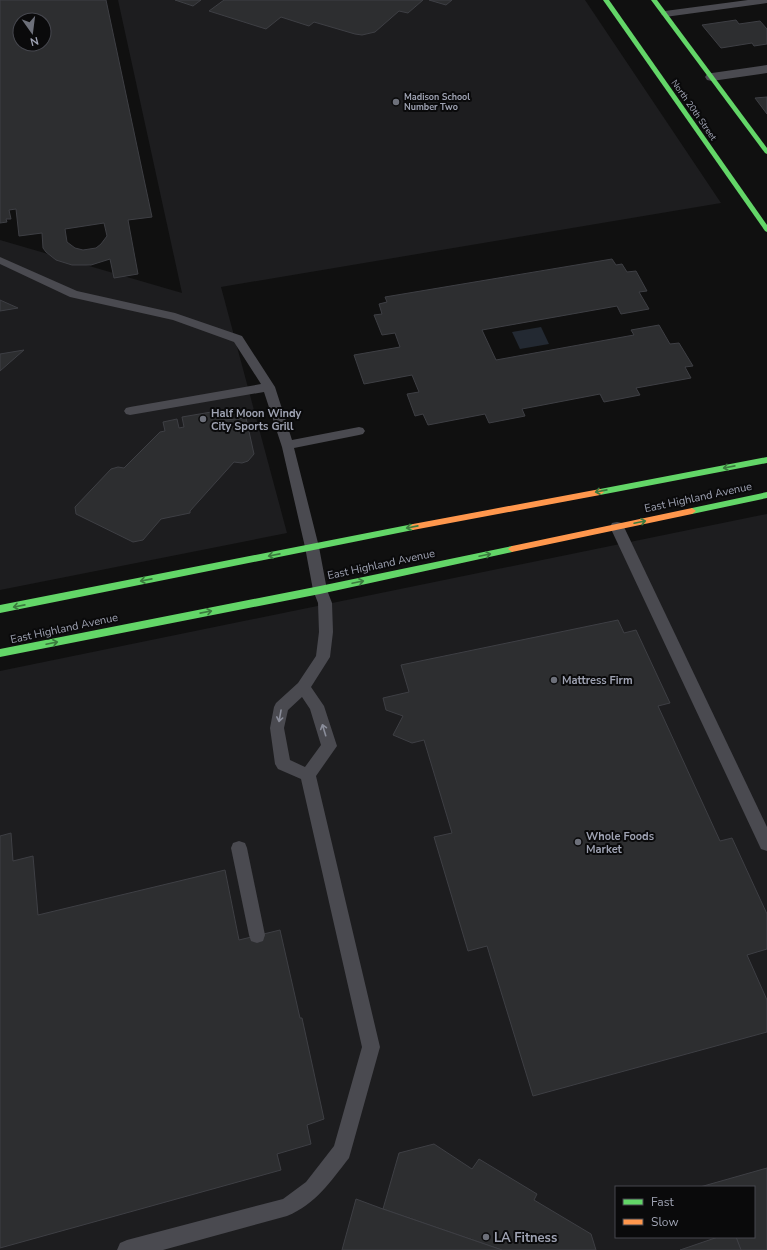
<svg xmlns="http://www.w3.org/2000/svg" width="767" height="1250" viewBox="0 0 767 1250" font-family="'Nunito Sans',sans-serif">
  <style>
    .built { fill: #1d1d1f; fill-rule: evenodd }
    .water { fill: #232932 }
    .building { fill: #2d2e30; stroke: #3e3f44; fill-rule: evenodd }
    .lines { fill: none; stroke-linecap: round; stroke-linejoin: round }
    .lane { fill: #4a4a50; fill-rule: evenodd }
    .street { fill: #4a4a50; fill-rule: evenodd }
    .fast { fill: #63d668; fill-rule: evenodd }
    .slow { fill: #ff974d; fill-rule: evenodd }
    .oneway { stroke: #3b7a3e }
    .oneway2 { stroke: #8a8d9a }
    .poi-dot { fill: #6d707a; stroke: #0a0a0b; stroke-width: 1.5 }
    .labels { text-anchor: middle; stroke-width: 4; stroke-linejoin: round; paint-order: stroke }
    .far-poi-label { font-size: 9px; font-weight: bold; fill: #9fa3b3; stroke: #0a0a0b; text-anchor: start }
    .far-street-label { font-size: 9px; fill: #9fa3b3; stroke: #0a0a0b }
    .poi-label { font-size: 11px; font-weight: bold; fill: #9fa3b3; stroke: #0a0a0b; text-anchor: start }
    .street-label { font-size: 11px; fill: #9fa3b3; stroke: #0a0a0b }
    .near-poi-label { font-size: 13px; font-weight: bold; fill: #9fa3b3; stroke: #0a0a0b; text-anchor: start }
  </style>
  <rect width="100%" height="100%" fill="#101010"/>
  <g class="built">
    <polygon points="118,0 585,0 721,203 221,287 287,533 0,590 0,240 182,293"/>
    <path d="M 767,514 L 767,1250 L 0,1250 L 0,671 ZM 616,1187 L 754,1187 L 754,1237 L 616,1237 Z"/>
  </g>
  <polygon class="water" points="541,327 549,344 520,349 512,332"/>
  <g class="building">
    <path d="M 0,0 L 106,0 L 152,217 L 128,220 L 138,274 L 114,278 L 110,259 L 91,265 L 72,265 L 56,260 L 46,252 L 43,248 L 42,233 L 19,236 L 16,209 L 9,210 L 11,219 L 6,219 L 7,222 L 0,223 ZM 20,20 L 44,20 L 44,44 L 20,44 ZM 104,223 L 107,236 L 101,244 L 96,248 L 83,250 L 75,248 L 67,242 L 65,229 Z"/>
    <polygon points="175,0 201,0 193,6"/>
    <polygon points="224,0 423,0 408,13 399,11 375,32 362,35 355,34 314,22 309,26 281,17 266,29 209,11"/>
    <polygon points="429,0 452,0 446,5"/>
    <polygon points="736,20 739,24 760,21 767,29 767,44 754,46 752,43 721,48 702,25"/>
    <polygon points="767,97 767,114 755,98"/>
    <polygon points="612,259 616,265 622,264 627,272 636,271 647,291 639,292 649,309 621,314 617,306 482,330 496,360 634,335 631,330 659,325 670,344 679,343 693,366 685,367 691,378 636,388 640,395 604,402 600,394 522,409 525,416 489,423 485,414 428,425 423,414 415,416 407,394 419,392 412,375 364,384 354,355 400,347 395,333 382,335 374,315 382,314 379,304 387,302 385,297"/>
    <polygon points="0,300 18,308 0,311"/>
    <polygon points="24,350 0,371 0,354"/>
    <polygon points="223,410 225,420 246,418 254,454 248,461 242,463 234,462 190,511 190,513 161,519 143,540 133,542 76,514 75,507 111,469 118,467 124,468 160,432 165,431 163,422 177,419 179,428 184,427 182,417"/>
    <polygon points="618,620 624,633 636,630 670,703 658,706 720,841 732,838 767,914 767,949 747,955 767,1000 767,1032 533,1096 487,946 468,951 434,837 452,833 424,740 412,743 393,735 403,716 386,710 383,698 409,692 401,665"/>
    <polygon points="11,833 13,861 33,856 38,915 225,870 239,940 280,930 300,1018 302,1018 324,1119 307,1125 311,1144 277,1154 281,1170 0,1248 0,836"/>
    <polygon points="434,1144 472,1169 479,1159 537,1194 534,1200 591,1234 596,1250 502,1250 383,1209 399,1153"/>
    <polygon points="767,1168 767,1250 741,1250 736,1237 754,1237 754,1187 700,1187"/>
    <polygon points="356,1199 383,1209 502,1250 342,1250"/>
    <polygon points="718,1237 736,1237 741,1250 680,1250"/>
  </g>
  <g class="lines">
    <g class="lane">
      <polygon points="748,0 767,0 767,3 665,17 661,14 665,11"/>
      <path d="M 0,257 L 77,291 L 175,313 L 242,336 L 275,387 L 292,440 L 359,427 L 363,428 L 365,431 L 363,434 L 359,435 L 294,448 L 319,547 L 327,590 L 332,603 L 333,632 L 330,657 L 311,687 L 324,706 L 337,746 L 316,776 L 380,1047 L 351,1151 L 349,1158 C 330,1182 316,1204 287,1216 L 163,1250 L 117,1250 L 120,1243 L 127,1240 L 283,1199 L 306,1182 L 334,1146 L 362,1047 L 301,779 L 278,769 L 275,764 L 270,728 L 274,707 L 276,703 L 298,683 L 316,656 L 319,632 L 318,603 L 313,590 L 305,547 L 282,447 L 264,392 L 130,415 L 126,414 L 124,411 L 126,408 L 130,407 L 261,384 L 234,342 L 173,320 L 70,297 L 0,264 ZM 302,697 L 310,709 L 321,745 L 305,767 L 290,760 L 284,728 L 288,710 Z"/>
      <polygon points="617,522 622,523 624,527 767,827 767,851 761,849 610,527 612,523"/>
      <polygon points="239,841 245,843 247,848 265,935 263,941 257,943 251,941 249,935 231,848 233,843"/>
    </g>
    <polygon class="street" points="767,65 767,73 712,81 707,80 705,77 707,74 712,73"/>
    <g class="fast">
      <polygon points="603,0 609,0 767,225 767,232 765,231"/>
      <polygon points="651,0 657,0 767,148 767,154 765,153"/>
      <polygon points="767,457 767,463 600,495 596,492 600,489"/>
      <polygon points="767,492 767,498 692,514 688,511 692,508"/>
      <polygon points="413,524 417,527 413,530 0,613 0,605"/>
      <polygon points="512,546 516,549 512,552 320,594 0,657 0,649 320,586"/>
    </g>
    <g class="slow">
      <polygon points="600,489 604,492 600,495 413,530 409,527 413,524"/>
      <polygon points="692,508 696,511 692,514 512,552 508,549 512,546"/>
    </g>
  </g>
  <defs><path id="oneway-shaft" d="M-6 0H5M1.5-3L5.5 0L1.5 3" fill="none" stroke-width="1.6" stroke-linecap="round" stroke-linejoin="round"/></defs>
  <g class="oneway">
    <use href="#oneway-shaft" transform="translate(729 467) rotate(169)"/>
    <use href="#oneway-shaft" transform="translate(601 491) rotate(169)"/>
    <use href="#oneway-shaft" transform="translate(640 522) rotate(-12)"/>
    <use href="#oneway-shaft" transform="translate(412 527) rotate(169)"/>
    <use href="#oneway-shaft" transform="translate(274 555) rotate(169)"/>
    <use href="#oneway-shaft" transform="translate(485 555) rotate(-12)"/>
    <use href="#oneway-shaft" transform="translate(146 580) rotate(169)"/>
    <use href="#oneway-shaft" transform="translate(358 582) rotate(-12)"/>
    <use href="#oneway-shaft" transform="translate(19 606) rotate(169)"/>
    <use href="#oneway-shaft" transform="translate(206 612) rotate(-11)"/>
    <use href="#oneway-shaft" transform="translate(52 643) rotate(-12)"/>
  </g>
  <g class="oneway2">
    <use href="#oneway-shaft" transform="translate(280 716) rotate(100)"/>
    <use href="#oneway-shaft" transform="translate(324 730) rotate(-107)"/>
  </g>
  <g class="poi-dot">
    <circle cx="396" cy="102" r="4"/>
    <circle cx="203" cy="419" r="4"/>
    <circle cx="554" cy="680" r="4"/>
    <circle cx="578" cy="842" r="4"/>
    <circle cx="486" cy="1237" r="4"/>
  </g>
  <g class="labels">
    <g class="far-poi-label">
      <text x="404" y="100">Madison School<tspan x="404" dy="10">Number Two</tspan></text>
    </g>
    <g class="far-street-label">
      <text transform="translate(694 110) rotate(55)" y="3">North 20th Street</text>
    </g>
    <g class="poi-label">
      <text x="211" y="417">Half Moon Windy<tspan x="211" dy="13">City Sports Grill</tspan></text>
      <text x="562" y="684">Mattress Firm</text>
      <text x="586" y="840">Whole Foods<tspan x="586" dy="13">Market</tspan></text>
    </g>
    <g class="street-label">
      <text transform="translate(698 497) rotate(-12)" y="4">East Highland Avenue</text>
      <text transform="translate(381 564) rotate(-12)" y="4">East Highland Avenue</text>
      <text transform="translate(64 628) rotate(-12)" y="4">East Highland Avenue</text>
    </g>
    <g class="near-poi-label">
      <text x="494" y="1242">LA Fitness</text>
    </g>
  </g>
  <rect x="615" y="1186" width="140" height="52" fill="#0a0a0b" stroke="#46474e"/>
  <rect x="623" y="1199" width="20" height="6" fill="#63d668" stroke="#46474e"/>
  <text x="651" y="1206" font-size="12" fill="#9fa3b3">Fast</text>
  <rect x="623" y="1219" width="20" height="6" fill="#ff974d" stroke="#46474e"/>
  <text x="651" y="1226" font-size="12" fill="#9fa3b3">Slow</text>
  <g transform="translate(32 32) rotate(166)"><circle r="19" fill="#0a0a0b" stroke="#46474e"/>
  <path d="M0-3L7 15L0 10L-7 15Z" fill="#6d707a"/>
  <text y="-6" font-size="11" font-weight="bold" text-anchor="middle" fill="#9fa3b3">N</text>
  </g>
</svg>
